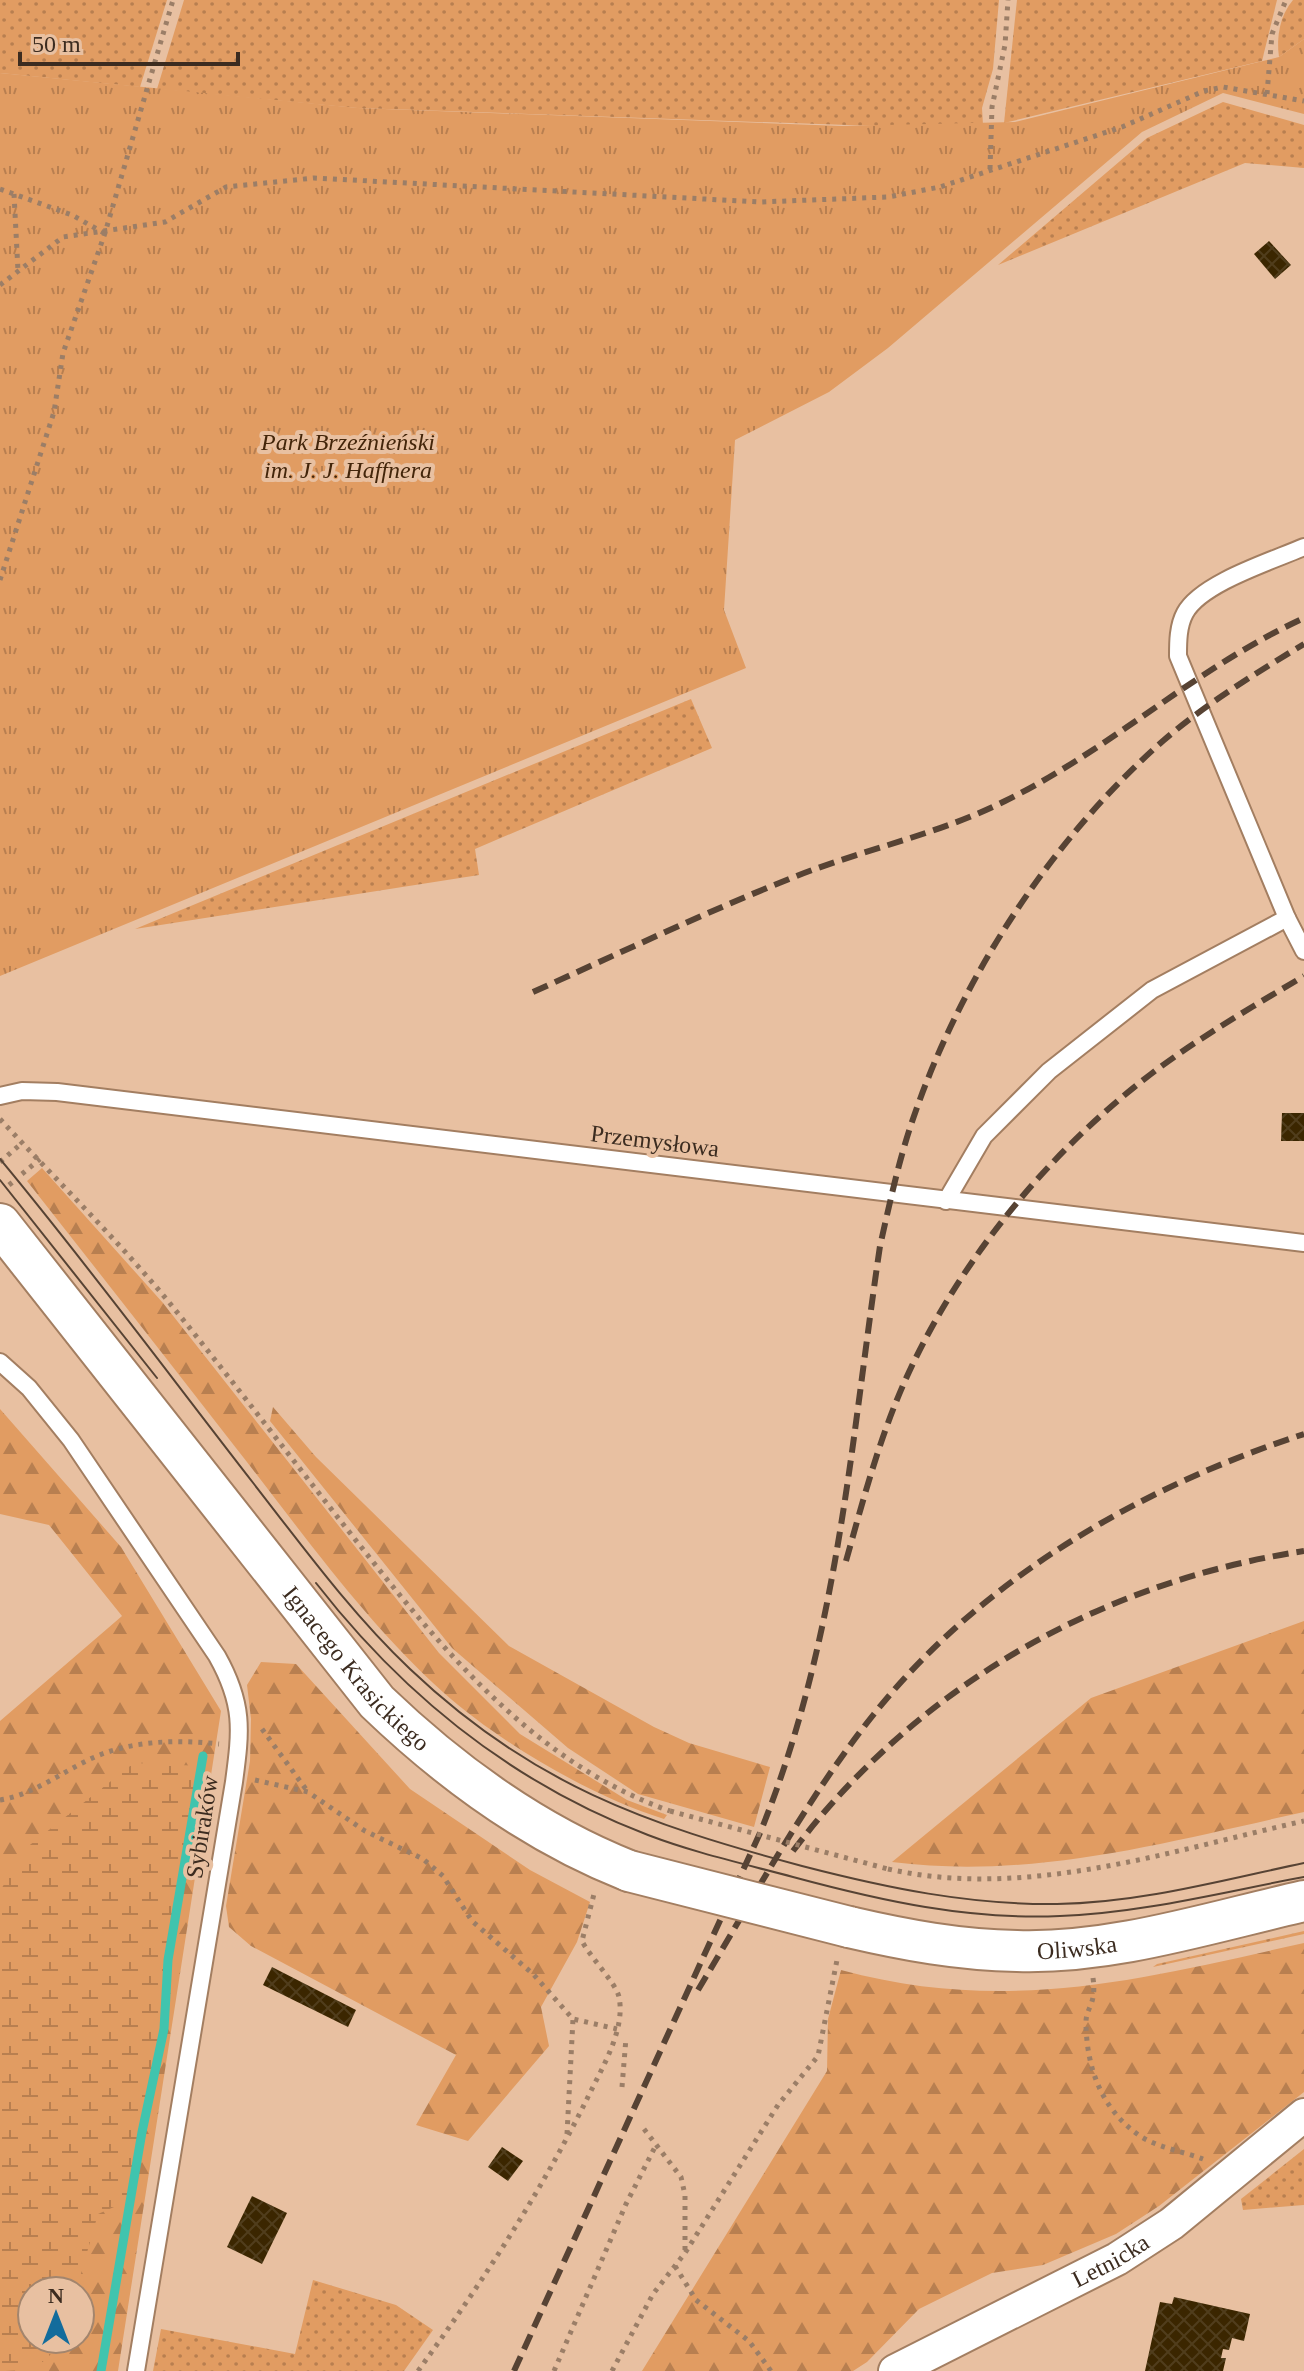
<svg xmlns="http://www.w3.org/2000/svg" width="1304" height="2371" viewBox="0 0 1304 2371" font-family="'Times New Roman',serif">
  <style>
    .grass { fill: url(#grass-dots) }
    .forest { fill: url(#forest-firs); fill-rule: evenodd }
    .wetland { fill: url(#wetland-marsh) }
    .park { fill: url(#park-tufts) }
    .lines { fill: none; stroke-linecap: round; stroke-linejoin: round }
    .stream { stroke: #40c4ae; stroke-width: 9 }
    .building { fill: url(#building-cross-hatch) }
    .service-casing { stroke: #a37e61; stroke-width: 20 }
    .minor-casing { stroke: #a37e61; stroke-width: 36 }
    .tertiary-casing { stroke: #a37e61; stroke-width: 44 }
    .path { stroke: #9b7e67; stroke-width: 5; stroke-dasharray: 4 6; stroke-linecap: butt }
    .service { stroke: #fff; stroke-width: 16 }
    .minor { stroke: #fff; stroke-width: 32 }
    .tertiary { stroke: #fff; stroke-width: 40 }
    .tram { stroke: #574334; stroke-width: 2 }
    .rail { stroke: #574334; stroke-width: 6; stroke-dasharray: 16 8; stroke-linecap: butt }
    .tertiary-bridge-casing { stroke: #a37e61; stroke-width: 44; stroke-linecap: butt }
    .path-bridge { stroke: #9b7e67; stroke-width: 5; stroke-dasharray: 4 6; stroke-linecap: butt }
    .tertiary-bridge { stroke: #fff; stroke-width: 40 }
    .labels { text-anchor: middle; stroke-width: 8; stroke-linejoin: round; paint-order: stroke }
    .park-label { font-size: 24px; font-style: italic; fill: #43250a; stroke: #e8c0a1 }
    .street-label { font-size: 24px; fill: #3c2c20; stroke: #e8c0a1 }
  </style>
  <defs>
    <pattern id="grass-dots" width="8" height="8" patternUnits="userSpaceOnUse" patternTransform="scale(2)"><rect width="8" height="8" fill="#e19c62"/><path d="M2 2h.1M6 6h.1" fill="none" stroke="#b87f50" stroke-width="1.8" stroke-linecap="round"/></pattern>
    <pattern id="forest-firs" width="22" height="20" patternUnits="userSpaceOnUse" patternTransform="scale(2)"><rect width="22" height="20" fill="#e19c62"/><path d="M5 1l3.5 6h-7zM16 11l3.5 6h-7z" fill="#b87f50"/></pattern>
    <pattern id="wetland-marsh" width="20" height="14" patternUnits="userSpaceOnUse" patternTransform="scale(2)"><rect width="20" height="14" fill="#e19c62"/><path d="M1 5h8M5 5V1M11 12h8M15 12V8" fill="none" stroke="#b87f50"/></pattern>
    <pattern id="park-tufts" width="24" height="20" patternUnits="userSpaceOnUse" patternTransform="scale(2)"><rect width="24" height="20" fill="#e19c62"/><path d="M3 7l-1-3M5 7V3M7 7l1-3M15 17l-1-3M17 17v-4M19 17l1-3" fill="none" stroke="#b87f50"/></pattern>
    <pattern id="building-cross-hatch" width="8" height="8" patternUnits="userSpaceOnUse" patternTransform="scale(2)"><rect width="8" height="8" fill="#3b2600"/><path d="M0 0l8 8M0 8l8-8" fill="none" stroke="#503d1c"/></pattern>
  </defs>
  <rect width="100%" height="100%" fill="#e8c0a1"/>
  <g class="grass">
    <polygon points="0,0 167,0 140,87 0,73"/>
    <polygon points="184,0 999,0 993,69 982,108 983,125 904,127 357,108 157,89"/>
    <polygon points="1017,0 1277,0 1262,61 1004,123"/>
    <path d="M 1293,0 L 1304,0 L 1304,39 L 1279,57 C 1276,37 1280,15 1293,0 Z"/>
    <polygon points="1223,102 1304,125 1304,168 1245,163 998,265 1147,138"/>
    <polygon points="691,699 712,748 475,849 479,875 135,929"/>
    <polygon points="1304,1931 1304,1934 1153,1967 1157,1964"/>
    <polygon points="1304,2149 1304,2205 1243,2210 1241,2199"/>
    <polygon points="313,2280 396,2305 433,2330 404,2371 153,2371 161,2329 295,2354"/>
  </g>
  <g class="forest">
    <path d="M 42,1168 L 163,1303 L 439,1653 L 520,1734 L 627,1800 L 667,1815 L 664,1819 C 593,1797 500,1743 444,1693 C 365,1622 302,1532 236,1448 C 167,1359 97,1270 27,1181 Z"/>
    <polygon points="273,1407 316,1457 509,1646 654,1727 689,1743 770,1767 754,1827 638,1794 568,1748 452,1648 270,1421"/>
    <path d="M 0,1409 L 121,1547 L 221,1711 L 118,2371 L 0,2371 L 0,1721 L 122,1616 L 49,1525 L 0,1514 ZM 32,2291 L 80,2291 L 80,2339 L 32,2339 Z"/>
    <path d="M 1304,1621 L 1304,1812 C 1167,1842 1033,1880 892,1862 L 1091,1698 Z"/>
    <polygon points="261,1662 296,1664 410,1789 530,1870 590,1902 577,1942 541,2007 549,2046 468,2141 416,2125 456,2055 251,1946 229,1927 226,1906 250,1761 251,1719 247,1685"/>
    <path d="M 1304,1943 L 1304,2092 L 1159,2206 L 1116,2234 L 1043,2265 L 992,2273 L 919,2309 L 867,2362 L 853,2371 L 642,2371 L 827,2071 L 828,2019 L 841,1970 C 1007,2015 1142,1979 1304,1943 Z"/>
  </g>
  <path class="wetland" d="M 134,1763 L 202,1766 L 168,1960 L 164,2029 L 130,2200 L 98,2214 L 76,2291 L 32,2291 L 32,2339 L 59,2339 C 49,2367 27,2371 0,2371 L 0,1891 L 26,1848 Z"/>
  <polygon class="park" points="1304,39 1304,114 1223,93 1142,132 888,348 829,392 735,440 724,610 746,668 0,976 0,73 358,108 842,126 1015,122 1279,57"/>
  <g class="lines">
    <polyline class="stream" points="101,2371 142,2132 164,2029 168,1960 203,1756"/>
  </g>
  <g class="building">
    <polygon points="1269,241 1291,265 1275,279 1254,254"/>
    <polygon points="1282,1113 1304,1113 1304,1141 1281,1141"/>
    <polygon points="272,1967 356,2010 348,2027 263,1985"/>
    <polygon points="502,2147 523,2161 508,2181 488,2167"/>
    <polygon points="252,2196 287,2213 262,2264 227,2247"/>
    <polygon points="1174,2297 1250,2314 1244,2341 1232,2338 1229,2350 1223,2349 1221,2358 1226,2358 1223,2371 1145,2371 1160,2302 1172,2304"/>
  </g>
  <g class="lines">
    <g class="service-casing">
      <g id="service">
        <polyline points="1287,918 1304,951"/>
        <polyline points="0,1096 22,1091 57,1092 1304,1243"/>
        <path d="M 946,1201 L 984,1136 L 1049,1071 L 1152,990 L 1287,918 L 1178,656 C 1178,642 1178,626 1185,613 C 1201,583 1272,561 1304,547"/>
        <path d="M 0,1362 L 29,1388 L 71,1440 L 217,1656 C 244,1704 241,1730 234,1782 L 136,2371"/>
      </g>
    </g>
    <g class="minor-casing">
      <g id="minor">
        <path id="s1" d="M 895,2371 L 1117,2259 L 1171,2224 L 1304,2115"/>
      </g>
    </g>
    <g class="tertiary-casing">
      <g id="tertiary">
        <path id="s2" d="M 0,1224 L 377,1702 C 451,1773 533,1833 629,1871"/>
        <path id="s3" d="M 849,1927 C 905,1940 959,1950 1017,1951 C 1113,1954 1211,1922 1304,1901"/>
      </g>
    </g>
    <g class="path">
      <polyline points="1267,94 1272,34 1286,0"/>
      <polyline points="990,169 992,107 1005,45 1008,0"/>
      <polyline points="0,189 72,215 104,233"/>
      <polyline points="14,194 18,271"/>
      <polyline points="0,285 63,237 165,222 226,187 314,178 760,202 888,197 940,187 1122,127 1204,91 1223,87 1304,101"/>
      <polyline points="0,580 54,412 63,353 105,233 173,0"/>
      <path d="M 0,1119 C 56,1180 115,1237 168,1301 C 228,1375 285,1450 343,1524 C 433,1638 528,1761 670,1811"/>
      <polyline points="0,1162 22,1143"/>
      <polyline points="22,1174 40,1159"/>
      <polyline points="9,1185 14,1181"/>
      <polyline points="262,1729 308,1792"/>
      <polyline points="255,1780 308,1792 365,1831 423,1859 443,1876 472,1921 533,1974 573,2019 617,2029"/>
      <path d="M 0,1800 C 37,1794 68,1767 102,1754 C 140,1740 180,1740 219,1744"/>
      <path d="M 888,1869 C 1026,1900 1169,1851 1304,1821"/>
      <path d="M 1093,1978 C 1097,2006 1085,2007 1086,2025 C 1087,2069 1102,2110 1140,2136 C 1157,2147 1184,2152 1203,2159"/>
      <polyline points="622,2087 626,2038"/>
      <polyline points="644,2129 681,2177 685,2195 685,2251"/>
      <polyline points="567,2134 573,2019"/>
      <polyline points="675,2266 696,2300 749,2341 771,2371"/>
      <path d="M 418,2371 C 481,2284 538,2197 586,2101 C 600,2071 626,2031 619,1997 C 616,1983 590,1957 582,1941 L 594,1894"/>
      <polyline points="554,2371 626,2204 655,2147"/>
      <polyline points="612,2371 653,2294 685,2253 778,2105 818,2056 837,1960"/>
    </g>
    <use href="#service" class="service"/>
    <use href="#minor" class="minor"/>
    <use href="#tertiary" class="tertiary"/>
    <g class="tram">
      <path d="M 0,1159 C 88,1265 170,1376 254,1484 C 303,1547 352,1614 410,1669 C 531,1784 645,1824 802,1866 C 887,1888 969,1905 1057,1904 C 1140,1903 1223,1880 1304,1863"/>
      <polyline points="0,1180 157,1378"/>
      <path d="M 316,1583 C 404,1696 514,1784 648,1835 C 695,1853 745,1864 793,1877 C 882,1901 968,1920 1060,1916 C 1142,1913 1223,1892 1304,1877"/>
    </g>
    <g class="rail">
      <path d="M 533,992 C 620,953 706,912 794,877 C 864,849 937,835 1005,801 C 1111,749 1197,667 1304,618"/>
      <path d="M 846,1561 C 864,1497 881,1432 909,1372 C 963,1256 1050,1151 1151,1074 C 1200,1037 1252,1007 1304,976"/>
      <path d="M 793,1851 C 917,1686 1101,1582 1304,1551"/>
      <path d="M 698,1990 C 754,1897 806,1799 874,1714 C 982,1578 1141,1487 1304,1434"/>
      <path d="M 514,2371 L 760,1833 C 838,1641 850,1448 880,1246 C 890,1202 899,1159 914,1116 C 962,977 1052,838 1164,740 C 1207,703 1256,673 1304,644"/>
    </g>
    <g class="tertiary-bridge-casing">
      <polyline id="tertiary-bridge" points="629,1871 849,1927"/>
    </g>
    <polyline class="path-bridge" points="670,1811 888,1869"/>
    <use href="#tertiary-bridge" class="tertiary-bridge"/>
  </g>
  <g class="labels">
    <g class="park-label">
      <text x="348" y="450">Park Brzeźnieński<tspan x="348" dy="28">im. J. J. Haffnera</tspan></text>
    </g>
    <g class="street-label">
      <text transform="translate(655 1141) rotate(7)" y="8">Przemysłowa</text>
      <text dy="8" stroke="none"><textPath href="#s2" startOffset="570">Ignacego Krasickiego</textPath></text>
      <text transform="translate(202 1827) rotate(-81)" y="8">Sybiraków</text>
      <text dy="8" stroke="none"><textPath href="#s3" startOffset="230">Oliwska</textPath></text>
      <text dy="8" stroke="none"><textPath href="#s1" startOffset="242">Letnicka</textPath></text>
    </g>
  </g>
  <g transform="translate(56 2315)"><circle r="38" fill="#e8c0a1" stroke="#a3856d" stroke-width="2"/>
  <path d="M0-6L14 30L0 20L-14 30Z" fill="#136c9c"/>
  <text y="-12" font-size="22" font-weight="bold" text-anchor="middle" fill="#3c2c20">N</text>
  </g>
  <path d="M20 52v12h218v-12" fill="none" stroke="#3c2c20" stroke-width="4"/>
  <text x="32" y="52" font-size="24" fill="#3c2c20" stroke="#e8c0a1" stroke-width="6" paint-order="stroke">50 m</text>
</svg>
